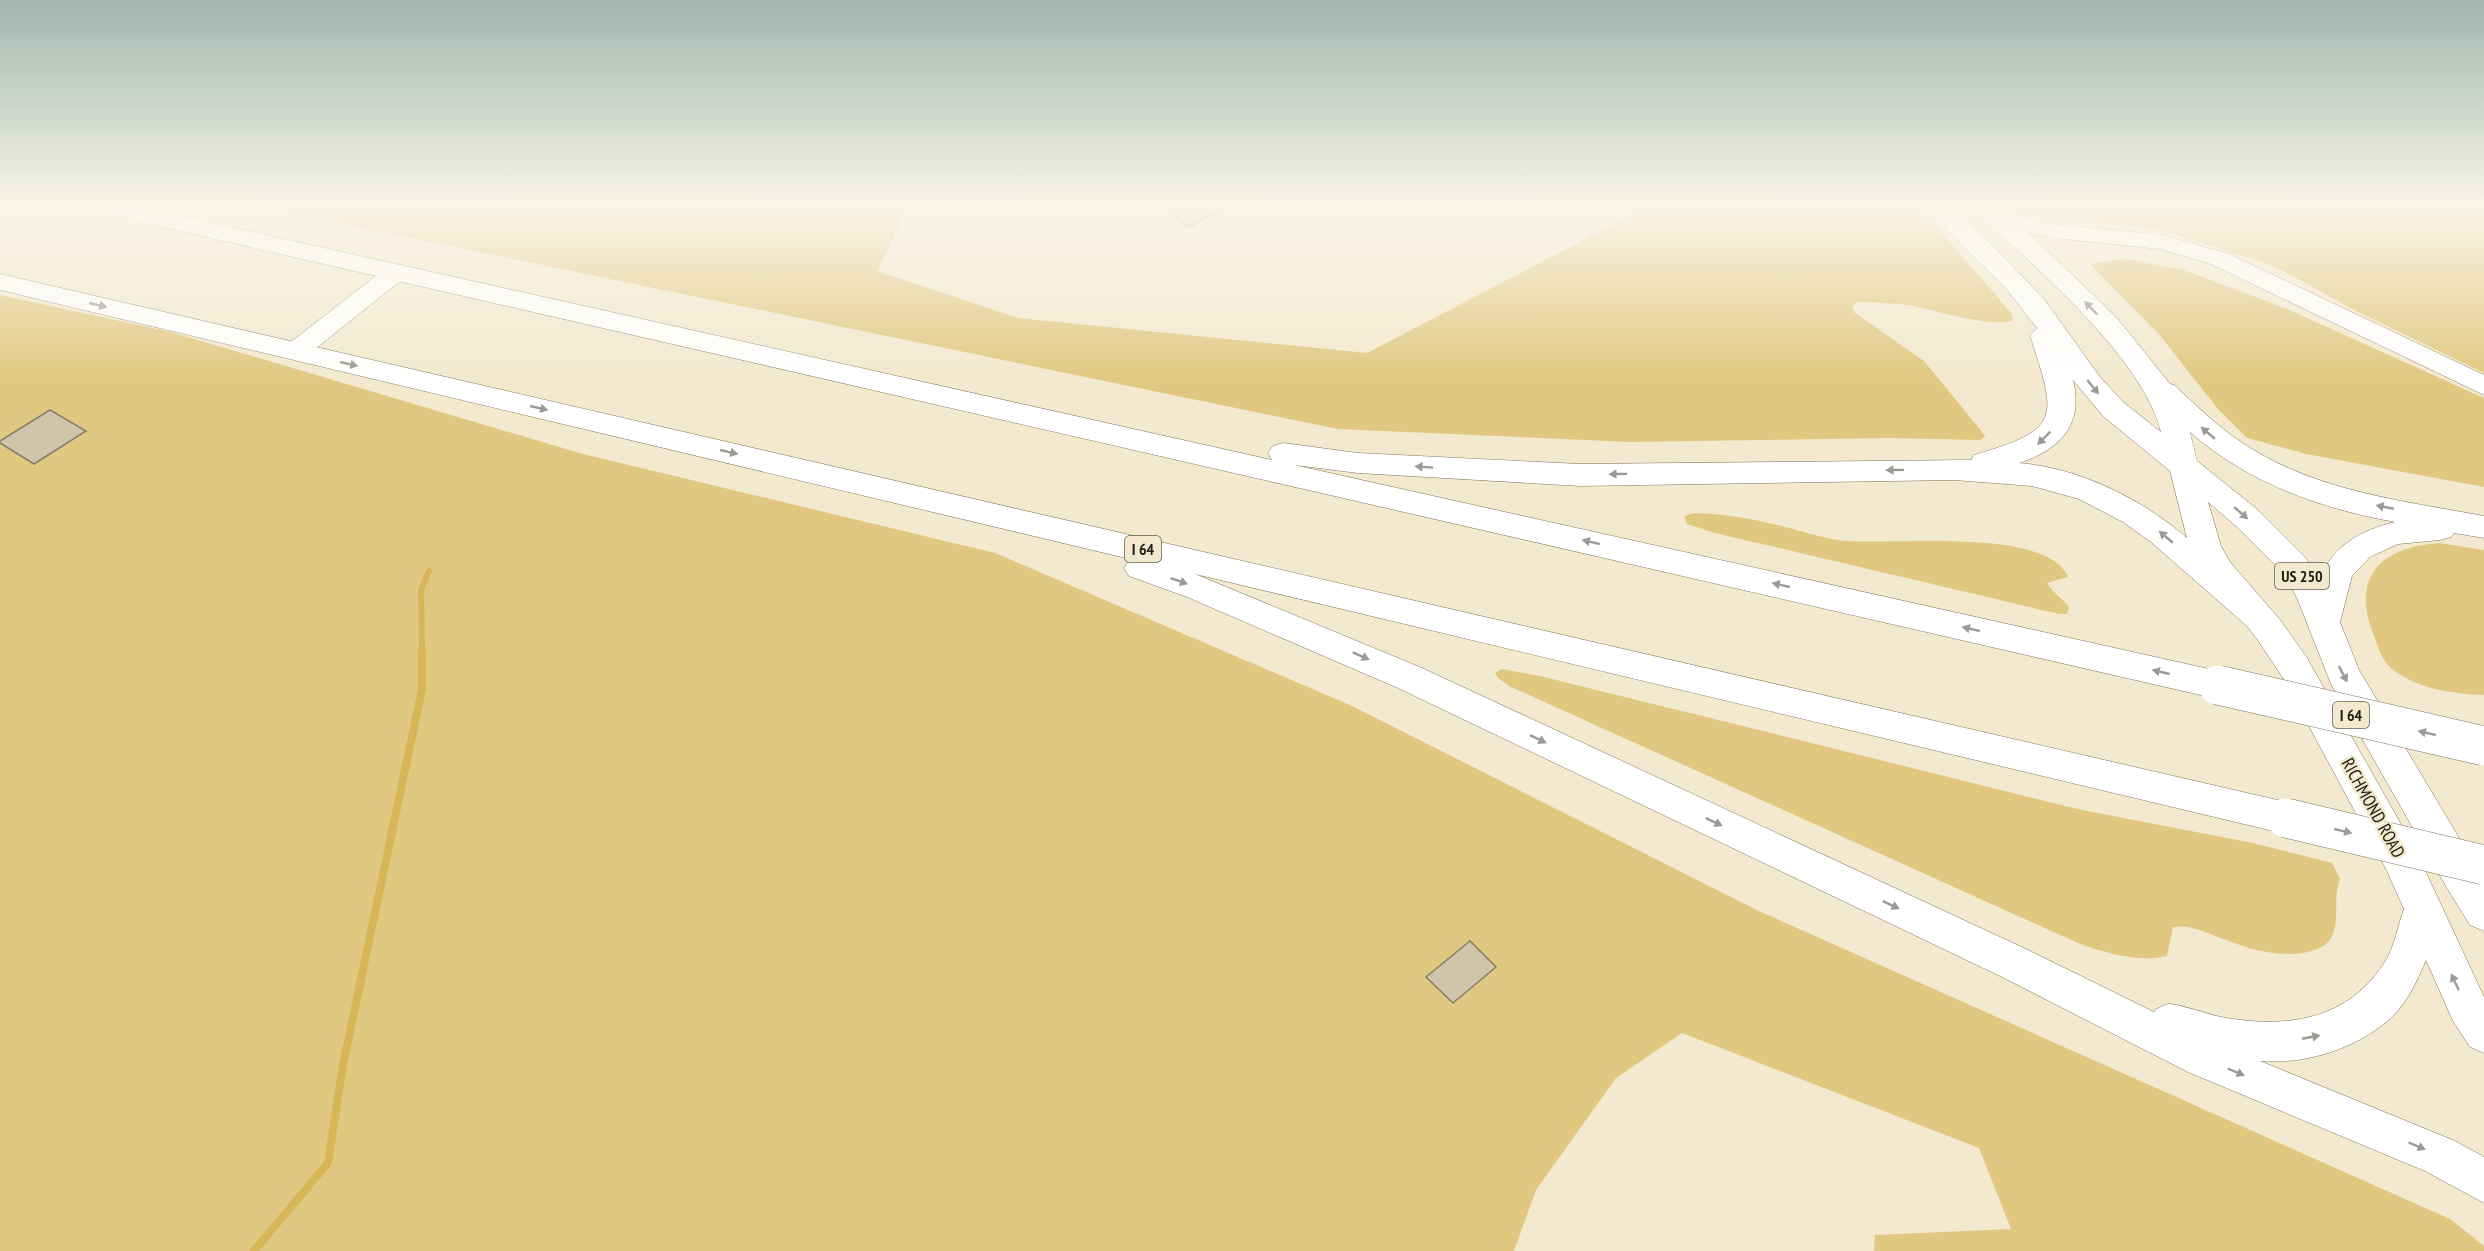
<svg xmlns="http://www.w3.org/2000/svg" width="2484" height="1251" viewBox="0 0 2484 1251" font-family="'PT Sans Narrow',sans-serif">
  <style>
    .green { fill: #e1c880 }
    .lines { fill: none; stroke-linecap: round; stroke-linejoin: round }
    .stream-far1 { stroke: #d6b657; stroke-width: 6 }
    .stream { stroke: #d6b657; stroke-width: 8 }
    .building { fill: #cec5ab; stroke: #887f67; stroke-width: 1.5 }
    .minor-casing { stroke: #7f765f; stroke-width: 1 }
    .highway-casing { stroke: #7f765f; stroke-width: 1 }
    .minor { fill: #fff; fill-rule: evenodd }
    .highway { fill: #fff; fill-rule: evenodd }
    .highway-bridge-casing { stroke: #7f765f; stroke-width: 40; stroke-linecap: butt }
    .highway-bridge { stroke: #fff; stroke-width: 39 }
    .oneway { fill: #9b9a95 }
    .labels { text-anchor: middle; stroke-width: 5; stroke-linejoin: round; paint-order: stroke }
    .shield { fill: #f2e9ce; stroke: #605b4c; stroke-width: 1.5 }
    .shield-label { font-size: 16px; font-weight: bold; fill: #211e14 }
    .street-label { font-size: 18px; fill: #211e14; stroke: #f2e9ce }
  </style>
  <rect width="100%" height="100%" fill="#f2e9ce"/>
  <g class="green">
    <path d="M 256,206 L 908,206 L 877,271 L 1018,318 L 1367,353 L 1637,212 L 1635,206 L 1912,206 L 1936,226 L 2011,313 L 2013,320 C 1993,329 1932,309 1908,305 C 1890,303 1874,302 1856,302 L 1852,307 L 1855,313 L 1924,361 L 1983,433 L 1985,437 L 1980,440 L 1889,438 L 1630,442 L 1338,429 Z"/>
    <polygon points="2009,206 2484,206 2484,373 2356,311 2274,266 2157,229 2020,214"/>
    <polygon points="2124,259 2181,269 2285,308 2484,398 2484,487 2306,454 2247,438 2218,409 2158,333 2090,264"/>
    <polygon points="0,295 171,332 583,454 995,553 1352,706 1759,911 2450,1219 2484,1246 2484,1251 1874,1251 1875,1235 2011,1229 1979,1148 1682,1033 1616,1078 1536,1190 1514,1251 0,1251"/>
    <path d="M 1694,513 C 1727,514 1761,520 1793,529 C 1808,533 1823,538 1838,540 C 1887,547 2046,525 2068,577 L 2047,583 C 2053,593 2062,598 2069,607 L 2067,614 L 2059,614 L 1715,533 L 1687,524 L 1684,516 Z"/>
    <path d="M 2440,543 L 2484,550 L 2484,695 C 2453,694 2417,689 2392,669 C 2381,660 2378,646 2373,633 C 2351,574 2383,547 2440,543 Z"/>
    <path d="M 1502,669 L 1540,676 L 2082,810 L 2253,843 L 2332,863 L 2340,879 C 2332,898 2341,920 2331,938 C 2327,946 2316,950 2308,952 C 2282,958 2251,950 2226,940 C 2209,934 2192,924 2173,927 L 2167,956 C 2139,963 2107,953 2080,944 L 1509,686 L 1498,678 L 1495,673 Z"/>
  </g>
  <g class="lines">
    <g class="stream-far1">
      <polyline points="669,212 674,206"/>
      <polyline points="422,652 421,590 429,571"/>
    </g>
    <polyline class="stream" points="254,1251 328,1163 343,1065 422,689 422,651"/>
  </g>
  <g class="building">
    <polygon points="1159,206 1229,206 1189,227"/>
    <polygon points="50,410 86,431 34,464 0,443 0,441"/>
    <polygon points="1470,941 1496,967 1453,1003 1426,977"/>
  </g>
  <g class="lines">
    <g class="minor-casing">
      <g id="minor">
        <polygon points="1997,211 2054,224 2162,235 2229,254 2484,375 2484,395 2211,264 2160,249 2054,238 1989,223 1985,218 1989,213"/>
        <polygon points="395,265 404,268 407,273 404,278 305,357 296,360 287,357 283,351 287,345 386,268"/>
      </g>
    </g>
    <g class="highway-casing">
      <path id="highway" d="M 90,206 L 137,206 L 1272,460 L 1268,453 L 1273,446 L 1283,443 L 1358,453 L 1580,464 L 1971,460 L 1974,455 C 2064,429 2056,417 2030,335 L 2037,328 L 2008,291 L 1923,206 L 1950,206 L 1989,242 L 2044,299 L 2100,377 L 2123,402 L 2161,432 C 2146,369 2062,291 2014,247 C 2000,234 1982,222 1971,206 L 1998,206 L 2033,237 L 2117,318 L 2170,384 L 2174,385 C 2199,408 2223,432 2252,449 C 2322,492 2404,501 2484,516 L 2484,538 L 2454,533 L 2451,537 L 2440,540 L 2398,544 L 2370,557 L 2352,576 L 2340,622 L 2359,670 L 2484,880 L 2484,931 L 2470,925 L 2447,888 L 2331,684 L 2297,598 L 2284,574 L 2236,526 L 2208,502 L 2221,546 L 2230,562 L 2281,621 L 2307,658 L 2415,849 L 2484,997 L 2484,1053 L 2470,1047 L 2453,1021 L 2426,960 C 2418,979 2408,1001 2393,1016 C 2359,1048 2306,1065 2260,1061 L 2455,1141 L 2484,1157 L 2484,1203 L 2425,1171 L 2188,1072 L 2000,976 L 1398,688 L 1187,597 L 1129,576 L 1124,568 L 1130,559 L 0,290 L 0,274 L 2286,802 L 2299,807 L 2304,818 L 2299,829 L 2286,834 L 1195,574 L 1422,668 L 2028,950 L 2154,1012 L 2156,1009 C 2160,1008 2164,1005 2168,1004 C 2175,1003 2211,1015 2221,1017 C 2286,1029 2349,1021 2386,960 C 2395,945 2398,925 2404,909 L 2386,869 L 2283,678 L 2257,639 L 2247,626 L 2151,542 L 2123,522 L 2079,499 L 2032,486 L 1954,480 L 1580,486 L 1358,473 L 1294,465 L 2218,671 L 2230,675 L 2235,685 L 2230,695 L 2218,699 L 102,213 L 93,211 ZM 2073,380 L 2103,416 L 2170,471 L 2187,538 C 2142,499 2080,468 2019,463 C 2060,450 2084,425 2073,380 ZM 2190,432 C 2248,483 2319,508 2395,522 C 2360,531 2335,544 2319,579 L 2306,558 L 2258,510 L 2197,461 Z"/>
    </g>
    <use href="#minor" class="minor"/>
    <use href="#highway" class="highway"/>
    <g class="highway-bridge-casing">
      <g id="highway-bridge">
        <polyline points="2218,685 2484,746"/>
        <polyline points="2286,818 2484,865"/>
      </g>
    </g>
    <use href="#highway-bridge" class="highway-bridge"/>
  </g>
  <defs><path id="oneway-solid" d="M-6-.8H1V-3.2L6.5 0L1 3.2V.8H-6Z" transform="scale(1.5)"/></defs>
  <g class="oneway">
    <use href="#oneway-solid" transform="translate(98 305) rotate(13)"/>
    <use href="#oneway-solid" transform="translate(2091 308) rotate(-134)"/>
    <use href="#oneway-solid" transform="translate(349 364) rotate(13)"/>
    <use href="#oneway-solid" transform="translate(2093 387) rotate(51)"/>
    <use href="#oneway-solid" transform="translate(539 408) rotate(13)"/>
    <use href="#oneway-solid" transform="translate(2208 433) rotate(-140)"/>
    <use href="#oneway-solid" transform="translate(2044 438) rotate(135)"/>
    <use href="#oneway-solid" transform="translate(729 452) rotate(13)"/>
    <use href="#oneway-solid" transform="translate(1424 467) rotate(-176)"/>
    <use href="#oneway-solid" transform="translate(1895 470) rotate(179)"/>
    <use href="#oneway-solid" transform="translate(1618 474) rotate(179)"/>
    <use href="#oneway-solid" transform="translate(2385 507) rotate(-169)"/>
    <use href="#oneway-solid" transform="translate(2241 513) rotate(41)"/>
    <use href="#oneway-solid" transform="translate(2166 537) rotate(-140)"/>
    <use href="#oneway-solid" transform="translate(1591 542) rotate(-167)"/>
    <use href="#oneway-solid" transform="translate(1179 581) rotate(19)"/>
    <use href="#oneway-solid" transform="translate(1781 585) rotate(-167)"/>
    <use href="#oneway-solid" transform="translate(1971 629) rotate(-167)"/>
    <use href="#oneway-solid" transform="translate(1361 656) rotate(24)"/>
    <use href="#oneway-solid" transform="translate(2161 672) rotate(-167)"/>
    <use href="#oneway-solid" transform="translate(2343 674) rotate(62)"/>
    <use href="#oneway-solid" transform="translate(2427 733) rotate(-167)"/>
    <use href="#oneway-solid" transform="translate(1538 739) rotate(26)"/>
    <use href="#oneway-solid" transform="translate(1714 822) rotate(25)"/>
    <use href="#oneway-solid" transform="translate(2343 831) rotate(13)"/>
    <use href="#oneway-solid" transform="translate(1891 905) rotate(25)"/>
    <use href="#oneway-solid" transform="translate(2455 982) rotate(-115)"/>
    <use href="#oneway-solid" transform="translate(2311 1037) rotate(-11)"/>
    <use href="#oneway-solid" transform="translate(2236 1072) rotate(23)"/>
    <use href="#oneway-solid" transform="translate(2417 1146) rotate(23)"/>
  </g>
  <linearGradient id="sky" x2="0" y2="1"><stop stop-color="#a1b5ae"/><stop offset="0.54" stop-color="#f9f5e9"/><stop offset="1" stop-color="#f9f5e9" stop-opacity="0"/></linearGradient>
  <rect width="2484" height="382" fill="url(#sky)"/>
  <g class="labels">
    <g class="shield">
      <rect x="1125" y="536" width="36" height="26" rx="4.5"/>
      <rect x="2275" y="563" width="54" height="26" rx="4.5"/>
      <rect x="2333" y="702" width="36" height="26" rx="4.5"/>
    </g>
    <g class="shield-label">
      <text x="1143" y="555">I 64</text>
      <text x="2302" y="582">US 250</text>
      <text x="2351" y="721">I 64</text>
    </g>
    <g class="street-label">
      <text transform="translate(2373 808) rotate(61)" y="6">RICHMOND ROAD</text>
    </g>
  </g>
</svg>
